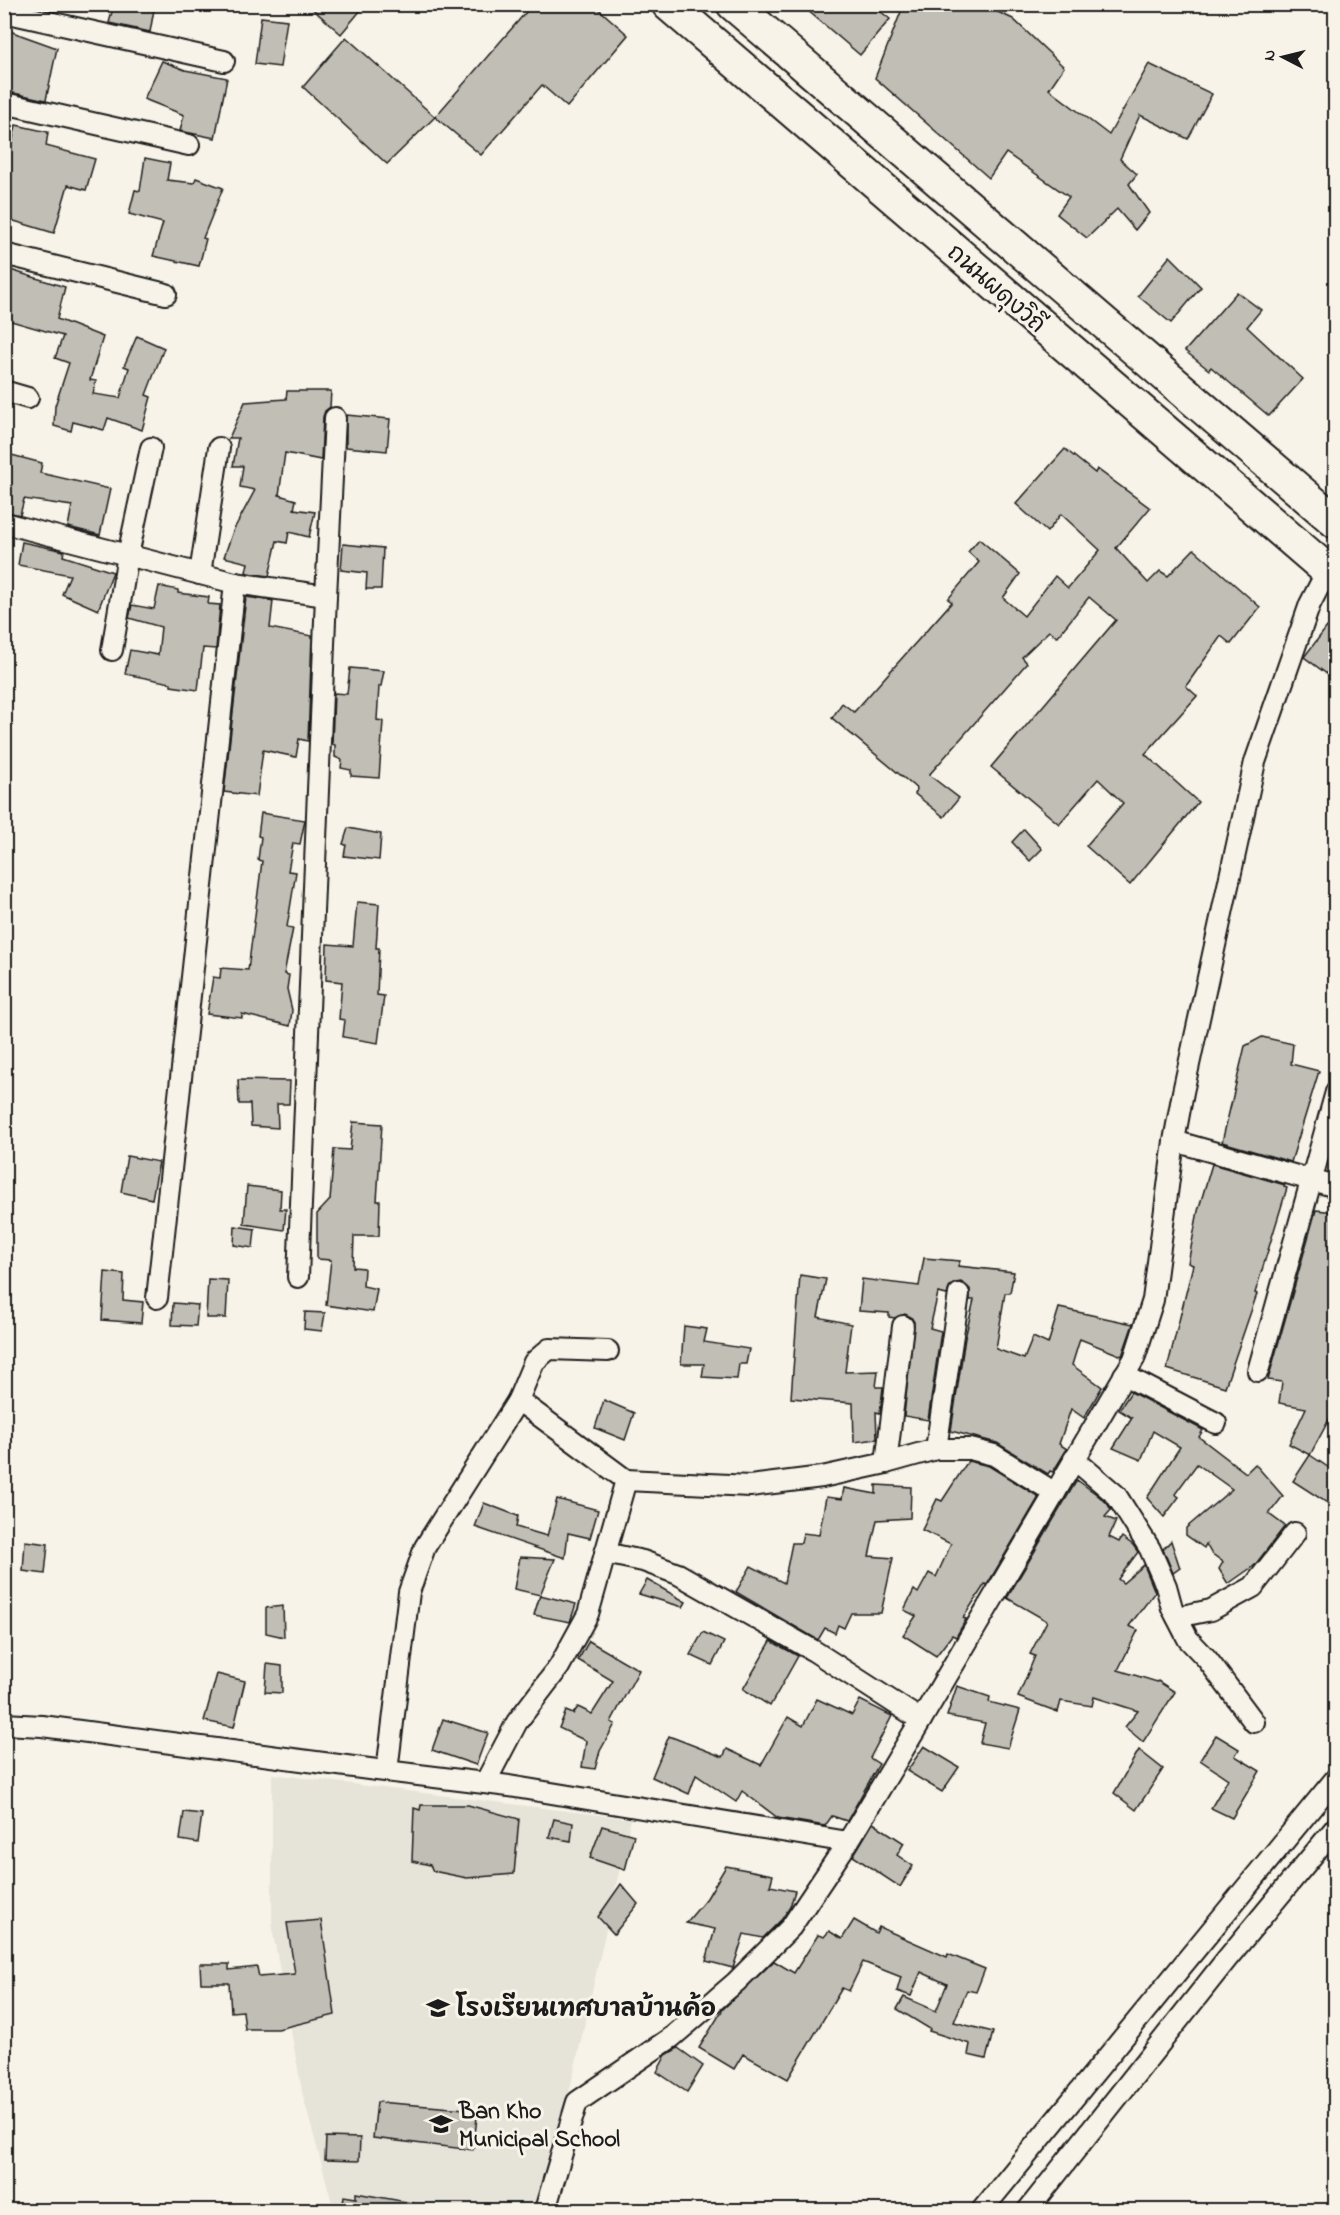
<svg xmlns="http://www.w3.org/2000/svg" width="1340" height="2215" viewBox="0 0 1340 2215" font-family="'Indie Flower','Playpen Sans Thai',sans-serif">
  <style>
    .built { fill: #e6e3d9 }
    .building { fill: #c0beb5; stroke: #1c1c1c; stroke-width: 1.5 }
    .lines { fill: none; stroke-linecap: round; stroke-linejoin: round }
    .minor-casing { stroke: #1c1c1c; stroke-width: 24 }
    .primary-casing { stroke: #1c1c1c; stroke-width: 36 }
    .minor { stroke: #f7f3e8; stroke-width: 20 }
    .primary { stroke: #f7f3e8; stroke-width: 32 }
    .labels { text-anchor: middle; stroke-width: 6; stroke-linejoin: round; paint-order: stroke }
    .street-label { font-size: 24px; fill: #1c1c1c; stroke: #f7f3e8 }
    .poi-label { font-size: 24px; font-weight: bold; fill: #1c1c1c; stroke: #f7f3e8; text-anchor: start }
  </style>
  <rect width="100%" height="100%" fill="#f7f3e8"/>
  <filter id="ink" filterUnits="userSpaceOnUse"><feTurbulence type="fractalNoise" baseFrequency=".0167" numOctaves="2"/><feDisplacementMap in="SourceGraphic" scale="12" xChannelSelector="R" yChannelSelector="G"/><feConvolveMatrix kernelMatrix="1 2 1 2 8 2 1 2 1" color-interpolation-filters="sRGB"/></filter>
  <g filter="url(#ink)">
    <polygon class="built" points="272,1774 631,1819 570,2089 535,2210 334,2210 303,2096 272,1928"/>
    <g class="building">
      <polygon points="114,4 155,4 150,32 109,23"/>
      <polygon points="307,4 366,4 341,34"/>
      <polygon points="533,4 593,4 628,35 567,107 542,85 481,155 435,117 387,164 303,87 346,37 435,117"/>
      <polygon points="800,4 871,4 890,19 860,55"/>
      <polygon points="904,4 980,4 1013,19 1064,67 1049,89 1109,135 1149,64 1212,94 1188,139 1140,115 1120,159 1137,174 1129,184 1149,213 1135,230 1117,209 1087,238 1057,214 1069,197 1006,153 989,178 875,78"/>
      <polygon points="261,17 287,20 280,67 255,64"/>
      <polygon points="4,29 57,48 46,100 4,91"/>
      <polygon points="162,61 185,70 227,78 215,138 180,131 184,115 144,99"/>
      <polygon points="16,125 48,132 46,146 95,159 86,190 68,185 54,233 4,218 4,179"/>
      <polygon points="145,158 170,163 167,180 194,183 196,178 223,188 203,238 206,239 199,266 153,256 163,223 129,214 135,190 140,191"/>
      <polygon points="1170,256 1201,287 1171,323 1138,296"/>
      <polygon points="4,268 65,287 57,319 103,337 90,380 96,381 93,394 120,398 129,368 124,366 137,336 164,348 146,395 151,397 142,430 108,418 104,430 73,422 71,431 54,426 55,406 69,363 55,358 63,336 4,319"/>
      <polygon points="1237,292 1261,310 1247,327 1303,379 1269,416 1211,367 1209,370 1185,351"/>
      <polygon points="287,391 331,391 330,407 325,411 323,417 321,460 285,453 279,495 296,500 294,509 315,512 309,537 289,532 287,543 277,541 269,576 248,573 246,572 248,563 224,557 233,531 255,490 240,487 243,466 233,466 238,438 229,438 245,402 286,399"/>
      <polygon points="346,415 390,419 387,451 346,447"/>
      <polygon points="1065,449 1095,473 1097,469 1150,508 1116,548 1148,583 1160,571 1168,576 1194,549 1260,607 1231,644 1221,636 1186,686 1197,696 1145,754 1198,802 1130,885 1086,846 1123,803 1098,779 1059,824 991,767 1116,620 1089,597 1057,637 1049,631 1022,657 1027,663 929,775 959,798 944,817 915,794 917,789 832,718 842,703 854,712 952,602 948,599 979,562 968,552 979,539 1020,574 1003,598 1024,616 1055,576 1068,588 1100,550 1061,514 1047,532 1016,504"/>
      <polygon points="4,453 42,463 40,473 110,489 100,535 68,527 72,506 24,499 20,515 4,511"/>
      <polygon points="22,542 64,551 63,556 113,572 98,610 62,594 70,575 18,565"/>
      <polygon points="343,544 383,548 381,589 366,589 367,573 341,570"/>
      <polygon points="159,586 178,590 178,593 209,597 208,604 220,605 216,649 203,648 198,690 171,686 171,683 125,674 130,650 158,655 161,627 129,618 132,605 154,609"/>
      <polygon points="246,597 273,601 270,628 312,636 308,741 299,739 296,757 263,750 257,796 224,792"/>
      <polygon points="1327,627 1335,633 1335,680 1304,657"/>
      <polygon points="350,668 384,671 381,686 379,686 377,720 383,721 379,778 351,776 351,770 341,768 342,760 335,757 335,745 332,744 334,693 347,694"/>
      <polygon points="261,813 305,820 300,844 293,843 288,871 296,872 287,927 293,928 284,974 289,975 287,989 292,1010 290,1026 242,1014 242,1018 207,1014 213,977 220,978 221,968 248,970 262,861 258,860 261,837 258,836"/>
      <polygon points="348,828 381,834 379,860 344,856 346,845 343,844"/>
      <polygon points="1024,829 1042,849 1030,861 1012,842"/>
      <polygon points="357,902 379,904 376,948 379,948 377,995 384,996 378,1043 343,1037 345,1020 339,1019 342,982 326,980 327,944 353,946"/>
      <polygon points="1262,1037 1293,1044 1291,1064 1319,1071 1291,1162 1222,1142 1245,1046"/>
      <polygon points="238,1080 290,1081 289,1104 277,1104 278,1128 251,1126 250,1104 239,1104"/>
      <polygon points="353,1122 382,1124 377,1201 380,1201 379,1236 354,1236 353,1267 364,1268 363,1286 377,1289 373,1312 326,1305 331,1260 317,1259 317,1214 330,1200 334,1149 350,1150"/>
      <polygon points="127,1156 159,1162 152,1199 121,1192"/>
      <polygon points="1212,1164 1285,1185 1284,1187 1287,1188 1255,1293 1257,1294 1225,1387 1167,1369 1193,1265 1188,1263 1198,1211"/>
      <polygon points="247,1186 281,1190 280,1209 286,1209 284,1230 244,1224"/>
      <polygon points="1316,1210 1335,1212 1335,1414 1332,1414 1310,1455 1289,1444 1306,1408 1279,1403 1282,1382 1268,1380"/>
      <polygon points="235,1226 255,1229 253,1248 234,1245"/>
      <polygon points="924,1258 960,1261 958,1266 1014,1272 1010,1293 1005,1293 996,1349 1024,1359 1033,1337 1048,1344 1059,1308 1133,1324 1122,1356 1080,1339 1072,1365 1102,1387 1084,1418 1071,1409 1059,1444 1067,1449 1053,1472 1050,1471 1048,1474 997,1443 951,1431 965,1338 974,1300 970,1300 970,1289 961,1282 955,1283 950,1286 947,1295 938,1293 930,1328 941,1331 928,1420 904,1416 914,1322 911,1317 905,1314 895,1318 889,1317 889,1313 859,1311 862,1279 919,1286"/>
      <polygon points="105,1272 124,1274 123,1300 143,1302 141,1323 102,1320"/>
      <polygon points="800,1275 826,1279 818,1317 851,1324 845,1372 878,1371 876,1387 883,1387 880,1413 876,1412 877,1439 854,1442 853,1403 791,1398"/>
      <polygon points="208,1279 228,1280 226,1318 206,1318"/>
      <polygon points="173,1303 198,1305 196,1326 172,1325"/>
      <polygon points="305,1312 325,1313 322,1331 304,1329"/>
      <polygon points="684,1326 707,1329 704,1342 749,1349 746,1364 739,1364 737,1379 702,1377 704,1364 681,1364"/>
      <polygon points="1131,1392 1203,1430 1199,1437 1246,1473 1255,1464 1283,1496 1269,1514 1285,1526 1255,1565 1228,1584 1219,1569 1223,1562 1211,1553 1206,1544 1204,1548 1186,1535 1186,1528 1232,1489 1197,1464 1175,1494 1179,1497 1164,1517 1147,1498 1180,1447 1153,1431 1141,1460 1113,1448 1132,1418 1119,1410"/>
      <polygon points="604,1400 634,1413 625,1440 595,1428"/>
      <polygon points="1310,1455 1335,1472 1335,1508 1293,1481"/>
      <polygon points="968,1461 989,1466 1039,1497 987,1585 985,1584 963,1618 966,1619 956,1637 952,1635 936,1656 903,1635 916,1616 904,1610 914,1590 918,1593 929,1573 936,1577 951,1544 922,1530 937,1499 942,1501"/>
      <polygon points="1077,1480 1095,1493 1107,1503 1111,1510 1105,1517 1116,1521 1109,1537 1119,1542 1122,1537 1133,1545 1138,1552 1118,1579 1123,1583 1144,1565 1155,1592 1129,1626 1138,1630 1118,1670 1157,1682 1158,1681 1175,1692 1143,1742 1125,1727 1138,1711 1094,1697 1092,1706 1061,1701 1058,1712 1018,1697 1035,1656 1030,1654 1047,1621 1007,1598"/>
      <polygon points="876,1485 911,1487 910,1518 877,1520 869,1556 893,1558 881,1613 851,1613 844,1628 838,1625 835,1633 825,1628 818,1640 736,1592 751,1566 784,1583 792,1543 801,1543 803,1533 819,1535 826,1497 842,1499 844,1488 876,1494"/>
      <polygon points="557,1499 598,1510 590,1538 568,1533 565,1558 475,1527 484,1503 518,1516 516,1527 547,1536"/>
      <polygon points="25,1541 48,1544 45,1574 23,1571"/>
      <polygon points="1171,1541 1180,1568 1173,1573 1163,1549"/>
      <polygon points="520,1557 555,1559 540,1595 514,1589"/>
      <polygon points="647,1580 686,1602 683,1607 639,1594"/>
      <polygon points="540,1595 576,1604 570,1622 534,1615"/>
      <polygon points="283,1606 284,1637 266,1633 266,1608"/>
      <polygon points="703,1632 724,1642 712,1665 690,1655"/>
      <polygon points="589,1641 639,1670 611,1722 615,1724 600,1751 595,1769 582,1767 586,1741 559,1728 566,1711 573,1714 578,1707 592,1714 613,1681 578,1660"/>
      <polygon points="771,1641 798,1656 770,1706 743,1689"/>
      <polygon points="267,1664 282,1666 282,1693 265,1692"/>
      <polygon points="217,1674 245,1681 234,1727 204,1721"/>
      <polygon points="957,1686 990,1697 989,1702 1020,1710 1008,1748 980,1743 985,1723 947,1716"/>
      <polygon points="817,1699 852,1715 860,1700 892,1716 870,1758 879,1764 847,1821 832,1816 825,1826 778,1818 742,1791 736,1802 696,1775 689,1794 652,1777 669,1736 723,1757 727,1749 761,1765 788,1717 803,1726"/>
      <polygon points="443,1719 488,1733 476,1765 432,1750"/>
      <polygon points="1216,1735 1239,1749 1235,1756 1260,1771 1232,1818 1211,1808 1228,1779 1200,1760"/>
      <polygon points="924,1746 959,1767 942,1792 907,1771"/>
      <polygon points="1139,1750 1163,1769 1136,1810 1114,1793"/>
      <polygon points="421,1805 468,1805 519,1819 514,1874 467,1878 433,1871 430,1865 412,1861 414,1808 420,1810"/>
      <polygon points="184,1812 202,1814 198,1843 180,1840"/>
      <polygon points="554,1819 573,1823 571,1841 549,1837"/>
      <polygon points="873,1823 904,1843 897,1855 913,1866 900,1887 853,1856"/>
      <polygon points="602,1826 634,1835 625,1870 590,1858"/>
      <polygon points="726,1866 773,1875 770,1886 795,1891 790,1907 782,1919 763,1938 744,1934 733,1968 706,1961 715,1929 686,1923 707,1898"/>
      <polygon points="621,1884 638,1904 614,1934 598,1917"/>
      <polygon points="321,1920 335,2015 278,2029 245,2029 243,2011 231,2012 229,1983 201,1983 200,1964 229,1964 229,1970 257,1967 259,1977 295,1974 287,1923"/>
      <polygon points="854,1920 876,1933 879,1927 947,1957 948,1954 985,1969 976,1992 967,1990 954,2022 993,2032 986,2059 968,2055 970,2044 929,2031 930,2029 897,2009 904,1997 936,2011 947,1984 921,1972 911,1996 897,1991 901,1977 863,1962 849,1991 842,1988 788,2079 743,2054 734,2069 699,2048 723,2009 774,1961 794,1973 818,1935 824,1937 829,1931 842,1939"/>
      <polygon points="678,2048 703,2066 687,2092 657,2072 666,2055"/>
      <polygon points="377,2102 478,2110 473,2150 373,2138"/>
      <polygon points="326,2137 360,2138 359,2161 325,2160"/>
      <polygon points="356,2193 413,2203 412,2211 342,2211 344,2196 356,2198"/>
    </g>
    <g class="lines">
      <g class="minor-casing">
        <g id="minor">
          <polyline points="4,12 224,61"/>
          <polyline points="4,103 189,145"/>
          <polyline points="4,254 166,294"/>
          <polyline points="4,391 28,398"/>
          <polyline points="4,523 235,583 157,1298"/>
          <polyline points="200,574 219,448"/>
          <polyline points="235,583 326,596 298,1277"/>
          <polyline points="326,596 335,418"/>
          <polyline points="112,650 128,555 151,448"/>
          <polyline points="1174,1141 1336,1187"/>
          <polyline points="1258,1371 1336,1092"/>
          <polyline points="1124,1375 1216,1423"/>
          <polyline points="518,1400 626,1480"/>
          <polyline points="936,1449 959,1294"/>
          <polyline points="1074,1459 1116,1495 1150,1549 1166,1586 1172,1608 1188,1639 1207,1659 1254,1722"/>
          <polyline points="886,1463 903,1326"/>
          <polyline points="605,1553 643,1561 678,1574 814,1651 921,1720"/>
          <polyline points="1177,1617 1211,1610 1253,1587 1295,1533"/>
          <polyline points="4,1724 42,1726 369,1769 509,1786 848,1842"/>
          <polyline points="387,1771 409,1592 425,1547 518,1400 534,1362 549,1349 608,1351"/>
          <polyline points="485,1783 517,1722 559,1667 588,1614 626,1480 750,1486 822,1477 886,1463 936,1449 970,1449 994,1455 1055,1493"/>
          <polyline points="545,2210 577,2102 672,2037 736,1982 791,1927 848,1842 921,1720 1134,1359 1153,1300 1174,1141 1183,1092 1255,762 1310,604 1327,571"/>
          <polyline points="982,2210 1336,1778"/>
          <polyline points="1028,2210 1226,1960 1336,1827"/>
        </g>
      </g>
      <g class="primary-casing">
        <g id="primary">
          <polyline points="668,4 1336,578"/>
          <polyline points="733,4 1336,522"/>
        </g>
      </g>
      <use href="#minor" class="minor"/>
      <use href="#primary" class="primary"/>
    </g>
  </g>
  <defs>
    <g id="school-bare" transform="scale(1.8)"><path d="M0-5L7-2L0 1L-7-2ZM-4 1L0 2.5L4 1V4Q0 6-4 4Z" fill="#1c1c1c" stroke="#f7f3e8" stroke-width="2.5" paint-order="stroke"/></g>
  </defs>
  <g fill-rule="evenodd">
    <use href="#school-bare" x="438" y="2008"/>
    <use href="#school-bare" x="441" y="2124"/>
  </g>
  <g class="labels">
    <g class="street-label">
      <text transform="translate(997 288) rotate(41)" y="8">ถนนผดุงวิถี</text>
    </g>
    <g class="poi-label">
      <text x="456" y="2016">โรงเรียนเทศบาลบ้านค้อ</text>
      <text x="459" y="2118">Ban Kho<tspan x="459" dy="28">Municipal School</tspan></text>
    </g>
  </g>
  <rect width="1340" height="2215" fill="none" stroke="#f7f3e8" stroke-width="24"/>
  <rect x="12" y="12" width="1316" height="2191" fill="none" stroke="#1c1c1c" stroke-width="2" filter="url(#ink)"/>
  <g transform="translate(1283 57) rotate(277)" stroke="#f7f3e8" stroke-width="4.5" paint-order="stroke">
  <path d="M0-4.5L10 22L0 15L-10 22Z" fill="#1c1c1c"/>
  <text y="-9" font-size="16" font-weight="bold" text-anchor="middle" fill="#1c1c1c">N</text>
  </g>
</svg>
